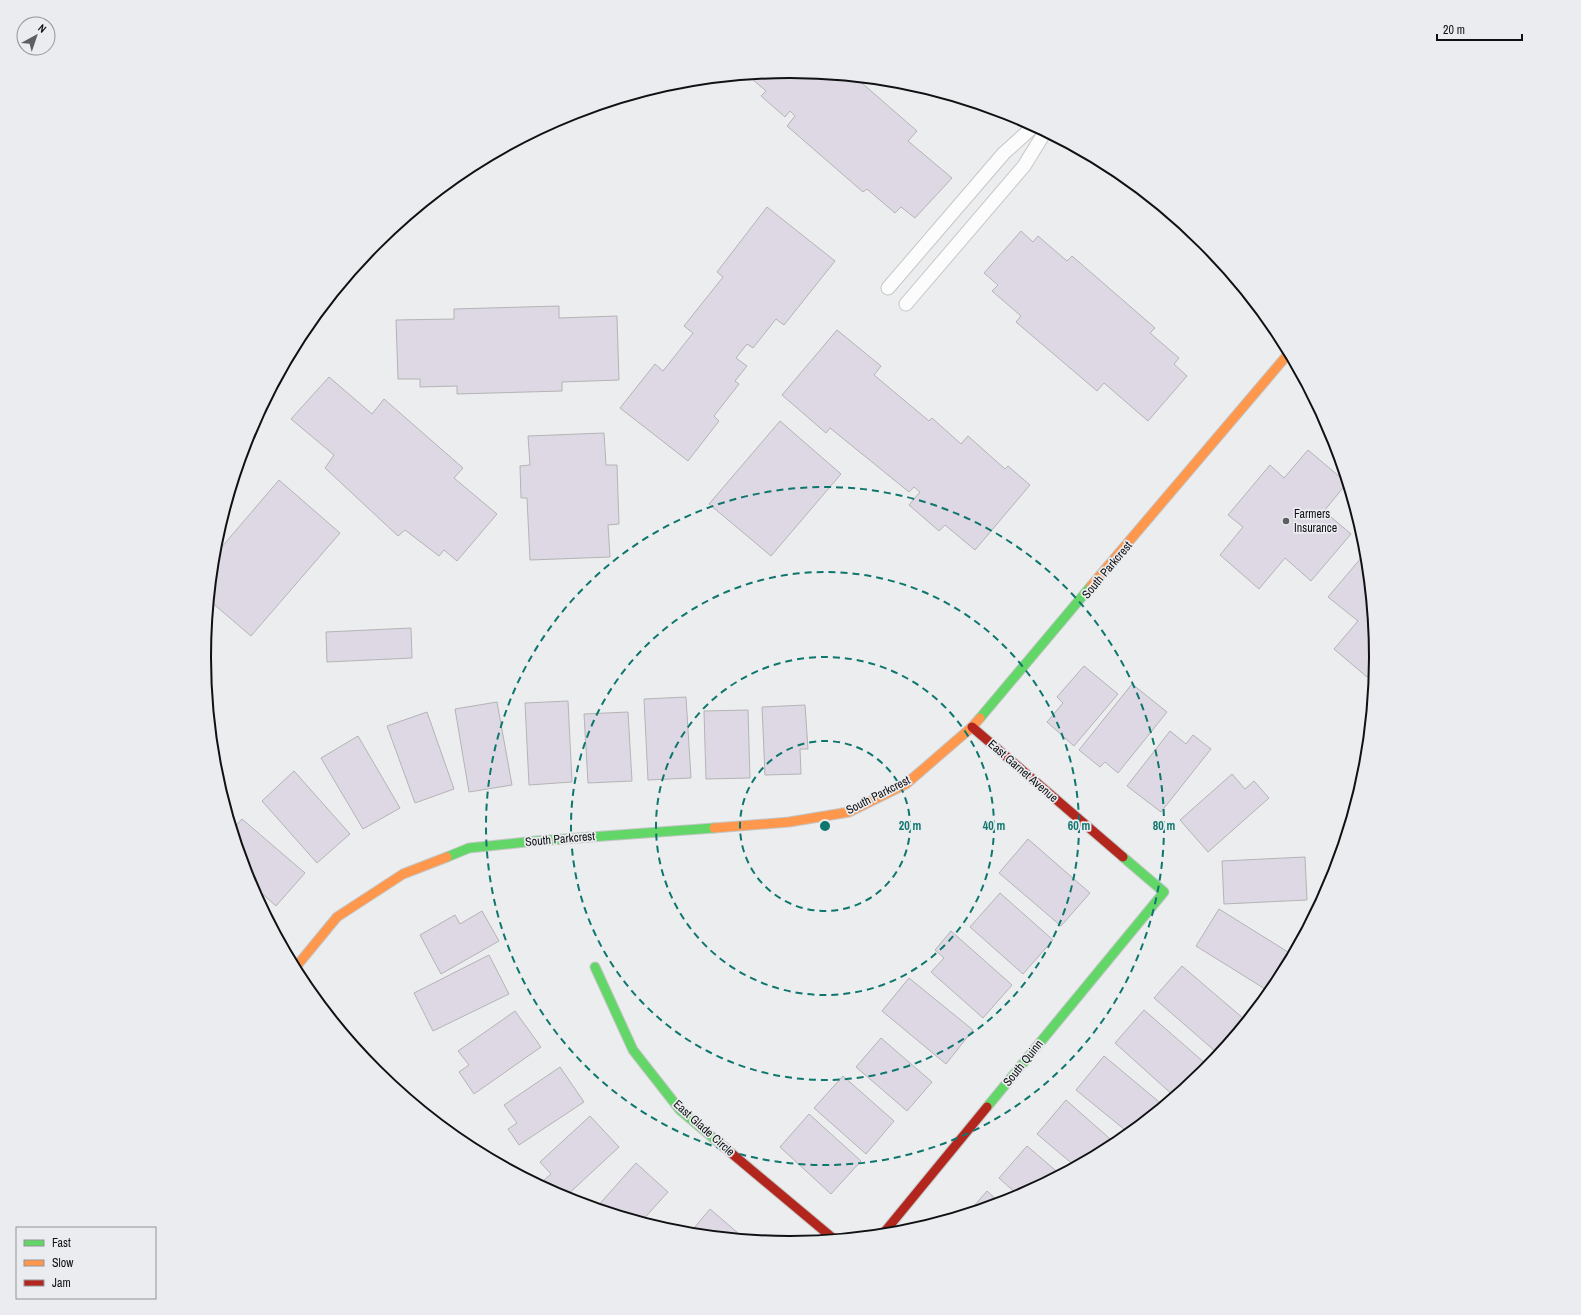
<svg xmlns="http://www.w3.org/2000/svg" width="1581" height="1315" viewBox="0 0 1581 1315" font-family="'Archivo Narrow',sans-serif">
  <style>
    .building { fill: #ddd8e3; stroke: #b4b4b6 }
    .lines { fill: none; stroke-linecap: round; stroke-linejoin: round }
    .lane-casing { stroke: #c4c6c7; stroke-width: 15 }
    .fast-casing { stroke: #c4c6c7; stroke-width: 11 }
    .slow-casing { stroke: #c4c6c7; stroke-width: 11 }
    .jam-casing { stroke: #c4c6c7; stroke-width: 11 }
    .lane { stroke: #fcfcfd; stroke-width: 13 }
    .fast { stroke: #63d668; stroke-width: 9 }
    .slow { stroke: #ff974d; stroke-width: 9 }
    .jam { stroke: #b3261e; stroke-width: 9 }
    .ring { fill: none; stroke: #0f766e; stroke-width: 2; stroke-dasharray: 7 5 }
    .poi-dot { fill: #5d5e5f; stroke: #eaecf0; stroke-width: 1.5 }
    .labels { text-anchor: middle; stroke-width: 3.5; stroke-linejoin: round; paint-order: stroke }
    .poi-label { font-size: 12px; fill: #101112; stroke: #eaecf0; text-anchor: start }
    .street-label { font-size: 12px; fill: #101112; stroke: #eaecf0 }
    .rim { fill: none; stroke: #101112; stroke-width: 2 }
    .centre { fill: #0f766e; stroke: #eaecf0; stroke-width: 2 }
    .ring-label { font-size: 12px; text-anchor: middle; font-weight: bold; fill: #0f766e; stroke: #eaecf0; stroke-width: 3.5; stroke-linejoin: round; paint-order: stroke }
  </style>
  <rect width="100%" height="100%" fill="#ebedef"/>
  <g class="building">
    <polygon points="791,71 855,77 917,131 908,141 952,178 915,218 901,207 895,213 867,189 863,192 787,126 795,116 790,111 785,117 761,96 766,91 752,79 756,74"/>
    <polygon points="767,207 835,261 784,325 776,319 753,348 747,344 736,358 747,366 735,381 739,384 714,416 719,421 688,461 620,408 655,364 663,371 693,333 684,326 723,277 717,272"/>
    <polygon points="1021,231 1033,242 1038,236 1067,261 1072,256 1155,328 1150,333 1179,358 1174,364 1187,376 1148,421 1104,383 1097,391 1016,322 1021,316 992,291 998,285 984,273"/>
    <polygon points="559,306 559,318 617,316 619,380 562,382 562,391 457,394 457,386 420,387 420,379 398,379 396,320 454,319 454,309"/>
    <polygon points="837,330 881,366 874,375 929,421 932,418 961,444 968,436 1005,469 1008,466 1030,485 975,550 945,525 939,531 909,505 920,492 914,487 909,492 830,428 826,433 782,395"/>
    <polygon points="329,377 372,414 384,399 463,468 454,478 497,514 457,561 444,550 439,556 405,530 398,536 325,468 334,455 291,419"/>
    <polygon points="780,421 841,474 771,556 709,504"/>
    <polygon points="604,433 606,465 617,465 619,524 608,525 610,557 530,560 527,498 521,498 520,466 530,465 528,436"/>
    <polygon points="1308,450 1347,483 1324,511 1351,534 1311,581 1285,558 1259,589 1220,555 1243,527 1228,515 1270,465 1284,478"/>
    <polygon points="279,480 340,533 251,636 210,601 214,556"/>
    <polygon points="1367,551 1377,658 1376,666 1367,677 1334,649 1358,621 1328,597"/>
    <polygon points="411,628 412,658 327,662 326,632"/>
    <polygon points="1084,666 1118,694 1074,746 1047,722 1063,703 1057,697"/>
    <polygon points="1132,684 1167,712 1118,773 1105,762 1100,767 1079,750"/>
    <polygon points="686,697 691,778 648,780 644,699"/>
    <polygon points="568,701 572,782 529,785 525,703"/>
    <polygon points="497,702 512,785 469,792 455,709"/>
    <polygon points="805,705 808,749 800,749 801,774 765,775 762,707"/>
    <polygon points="748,710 750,778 706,779 704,711"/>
    <polygon points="427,712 454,789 415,803 387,726"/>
    <polygon points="628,712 632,781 588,783 584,714"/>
    <polygon points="1170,731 1186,744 1193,735 1211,749 1161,812 1127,786"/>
    <polygon points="358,736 400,808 363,829 321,758"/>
    <polygon points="294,771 350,834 317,863 262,801"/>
    <polygon points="1232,774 1245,789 1254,781 1269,798 1208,852 1180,820"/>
    <polygon points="242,819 305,873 276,906 249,882 233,829"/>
    <polygon points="1028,839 1090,893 1061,926 999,873"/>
    <polygon points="1305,857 1307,900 1224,904 1222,861"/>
    <polygon points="1000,893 1053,940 1023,974 970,927"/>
    <polygon points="1219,909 1288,952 1265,989 1196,946"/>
    <polygon points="482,911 499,941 441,974 420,935 455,915 460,924"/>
    <polygon points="951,931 1012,985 983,1018 931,972 944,958 935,950"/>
    <polygon points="489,955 509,994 433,1031 414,993"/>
    <polygon points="1182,966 1244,1019 1216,1052 1154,998"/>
    <polygon points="909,978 973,1030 946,1064 882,1011"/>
    <polygon points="1144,1010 1206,1064 1183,1091 1175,1097 1115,1043"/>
    <polygon points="515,1011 541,1047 474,1094 459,1072 469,1065 458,1051"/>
    <polygon points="881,1038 932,1082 907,1111 856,1067"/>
    <polygon points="357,1045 389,1074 384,1079 376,1072 355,1047"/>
    <polygon points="1104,1056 1164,1106 1130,1134 1076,1090"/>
    <polygon points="560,1067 584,1102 519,1145 508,1129 517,1123 504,1105"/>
    <polygon points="843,1076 894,1121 866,1154 814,1108"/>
    <polygon points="1066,1100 1117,1145 1076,1167 1037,1134"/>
    <polygon points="809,1114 861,1161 831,1194 780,1147"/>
    <polygon points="590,1116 619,1147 564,1198 546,1188 541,1183 551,1174 540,1162"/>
    <polygon points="1027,1146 1061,1175 1020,1197 999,1178"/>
    <polygon points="636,1163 668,1192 641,1222 596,1208"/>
    <polygon points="987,1191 1001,1204 967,1214"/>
    <polygon points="710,1209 746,1240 689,1234"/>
  </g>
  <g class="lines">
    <g class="lane-casing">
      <g id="lane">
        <polyline points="888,288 1004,153 1034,126"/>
        <polyline points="906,304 1024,166 1045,132"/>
      </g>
    </g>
    <g class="fast-casing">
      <g id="fast">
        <polyline points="980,718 1091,586"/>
        <polyline points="447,857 469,848 536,841 714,828"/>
        <polyline points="595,967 633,1050 680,1110 724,1147"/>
        <polyline points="987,1107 1164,892 1123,857"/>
      </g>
    </g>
    <g class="slow-casing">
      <g id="slow">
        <polyline points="1091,586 1289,353"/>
        <polyline points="714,828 789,822 849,812 906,784 972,727 980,718"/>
        <polyline points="295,968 337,917 403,874 447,857"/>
      </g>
    </g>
    <g class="jam-casing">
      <g id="jam">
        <polyline points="972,727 1123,857"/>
        <polyline points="724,1147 835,1240"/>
        <polyline points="882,1235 987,1107"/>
      </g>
    </g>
    <use href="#lane" class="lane"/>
    <use href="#fast" class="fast"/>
    <use href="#slow" class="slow"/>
    <use href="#jam" class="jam"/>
  </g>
  <g class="ring">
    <circle cx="825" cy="826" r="85"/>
    <circle cx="825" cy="826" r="169"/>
    <circle cx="825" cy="826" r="254"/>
    <circle cx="825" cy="826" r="339"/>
  </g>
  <circle class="poi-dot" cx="1286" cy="521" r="4"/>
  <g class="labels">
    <g class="poi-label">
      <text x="1294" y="518">Farmers<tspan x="1294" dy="14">Insurance</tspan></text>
    </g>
    <g class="street-label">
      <text transform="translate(1107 570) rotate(-50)" y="4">South Parkcrest</text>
      <text transform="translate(1023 771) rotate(41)" y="4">East Garnet Avenue</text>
      <text transform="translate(878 795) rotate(-27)" y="4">South Parkcrest</text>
      <text transform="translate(560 839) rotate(-5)" y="4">South Parkcrest</text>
      <text transform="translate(1023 1063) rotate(-51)" y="4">South Quinn</text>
      <text transform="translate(704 1128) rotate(42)" y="4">East Glade Circle</text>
    </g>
  </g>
  <path d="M0 0H1581V1315H0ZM211 657a579 579 0 1 1 1158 0a579 579 0 1 1-1158 0Z" fill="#eaecf0" fill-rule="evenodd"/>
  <path class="rim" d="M211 657a579 579 0 1 1 1158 0a579 579 0 1 1-1158 0Z"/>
  <circle cx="825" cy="826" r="6" class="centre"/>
  <g class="ring-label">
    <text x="910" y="830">20 m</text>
    <text x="994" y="830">40 m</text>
    <text x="1079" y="830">60 m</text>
    <text x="1164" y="830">80 m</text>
  </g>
  <rect x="16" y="1227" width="140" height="72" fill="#eaecf0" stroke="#939497"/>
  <rect x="24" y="1240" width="20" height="6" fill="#63d668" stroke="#939497"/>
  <text x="52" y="1247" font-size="12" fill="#101112">Fast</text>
  <rect x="24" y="1260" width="20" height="6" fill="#ff974d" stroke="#939497"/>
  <text x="52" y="1267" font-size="12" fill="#101112">Slow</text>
  <rect x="24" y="1280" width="20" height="6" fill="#b3261e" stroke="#939497"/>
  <text x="52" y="1287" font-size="12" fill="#101112">Jam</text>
  <g transform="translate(36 36) rotate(40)"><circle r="19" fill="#eaecf0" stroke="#939497"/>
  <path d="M0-3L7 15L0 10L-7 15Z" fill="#5d5e5f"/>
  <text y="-6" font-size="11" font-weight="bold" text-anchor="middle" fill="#101112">N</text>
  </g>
  <path d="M1437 34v6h85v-6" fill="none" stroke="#101112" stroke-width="2"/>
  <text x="1443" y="34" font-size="12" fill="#101112" stroke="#eaecf0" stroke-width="3" paint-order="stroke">20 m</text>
</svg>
